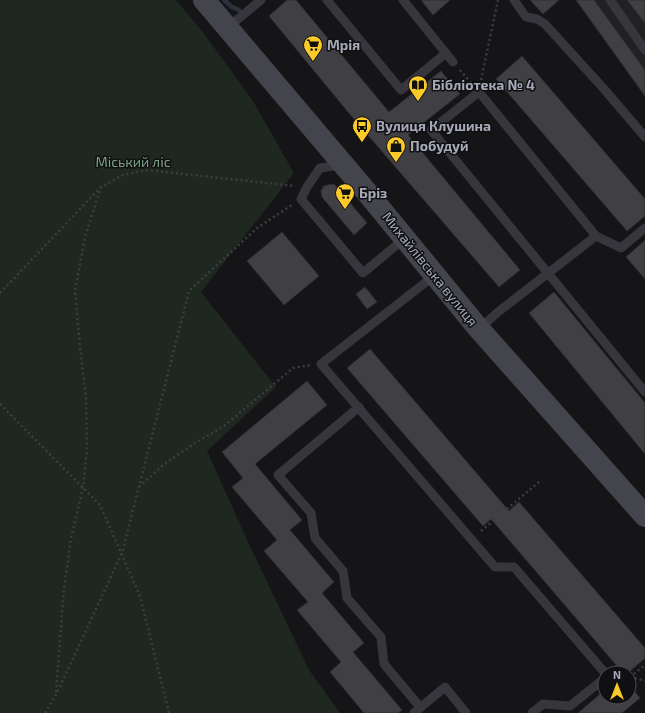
<svg xmlns="http://www.w3.org/2000/svg" width="645" height="713" viewBox="0 0 645 713" font-family="'Exo 2',sans-serif">
  <style>
    .built { fill: #212124 }
    .green { fill: #1f2721 }
    .lines { fill: none; stroke-linecap: round; stroke-linejoin: round }
    .stream { stroke: #2a323c; stroke-width: 4.5 }
    .building { fill: #3f3f44; stroke: #2f2f33 }
    .path { stroke: #3c3d43; stroke-width: 2.5; stroke-dasharray: 2 3; stroke-linecap: butt }
    .service { stroke: #36363c; stroke-width: 9 }
    .secondary { stroke: #44454c; stroke-width: 22 }
    .labels { text-anchor: middle; stroke-width: 3; stroke-linejoin: round; paint-order: stroke }
    .poi-label { font-size: 14px; font-weight: bold; fill: #a6aab8; stroke: #101012; text-anchor: start }
    .park-label { font-size: 14px; fill: #7ca483; stroke: #101012 }
    .street-label { font-size: 14px; fill: #a6aab8; stroke: #101012 }
  </style>
  <rect width="100%" height="100%" fill="#151517"/>
  <polygon class="built" points="576,0 645,0 645,96"/>
  <polygon class="green" points="0,0 176,0 202,31 253,101 294,173 201,292 276,387 207,451 249,544 309,670 340,713 0,713"/>
  <g class="lines">
    <polyline class="stream" points="224,0 232,7 239,10"/>
  </g>
  <g class="building">
    <polygon points="287,0 296,0 389,112 441,71 460,94 408,135 520,270 499,287 348,112 269,16"/>
    <polygon points="421,0 450,0 433,15"/>
    <polygon points="530,0 559,0 543,14"/>
    <polygon points="576,0 594,0 645,70 645,96"/>
    <polygon points="627,0 645,0 645,23"/>
    <polygon points="522,56 645,199 645,216 627,231 496,79"/>
    <polygon points="332,184 335,185 367,223 354,235 322,197 321,191 324,186"/>
    <polygon points="282,232 319,276 284,305 247,261"/>
    <polygon points="645,240 645,279 626,257"/>
    <polygon points="365,287 377,302 367,309 356,294"/>
    <polygon points="554,292 645,403 645,454 529,313"/>
    <polygon points="370,349 509,511 519,502 645,648 645,658 628,673 623,673 491,519 483,526 347,368"/>
    <polygon points="307,381 327,405 255,464 302,520 290,530 334,582 322,593 364,643 353,652 402,710 398,713 364,713 330,672 341,662 297,610 308,602 264,551 277,540 232,487 243,478 222,452"/>
    <polygon points="629,685 640,698 622,713 578,713 605,690 605,697 629,697"/>
  </g>
  <g class="lines">
    <g class="path">
      <polyline points="460,70 472,84"/>
      <polyline points="481,80 498,0"/>
      <polyline points="0,293 101,187 123,175 147,170 295,186"/>
      <polyline points="0,404 100,505 140,596 169,713"/>
      <polyline points="139,487 163,465 195,443 223,427 293,368 311,365"/>
      <polyline points="507,509 539,482"/>
      <polyline points="481,531 493,521"/>
      <polyline points="630,677 645,665"/>
      <polyline points="630,677 645,681"/>
      <polyline points="56,692 64,589 71,538 83,488 87,448 86,399 80,347 75,291 85,237 101,187"/>
      <polyline points="45,713 56,695 122,553 189,291 257,228 292,205"/>
    </g>
    <g class="service">
      <polyline points="327,0 401,90 446,53"/>
      <polyline points="403,0 453,62"/>
      <polyline points="514,0 526,17 537,19 545,24 604,89 645,137"/>
      <polyline points="610,0 645,50"/>
      <polyline points="227,28 261,0"/>
      <polyline points="341,165 320,168 307,187 301,199 363,273 405,238"/>
      <polyline points="645,228 621,248 596,236 479,92 431,130 645,392"/>
      <polyline points="435,275 321,364 495,567 514,567 605,673"/>
      <polyline points="479,329 498,312 596,236"/>
      <polyline points="359,407 278,475 311,513 315,538 343,571 347,598 381,637 384,664 420,707"/>
      <polyline points="414,713 445,687 466,713"/>
      <polyline points="532,713 543,704 570,706 605,678"/>
    </g>
    <polyline class="secondary" points="204,0 365,190 479,329 645,516"/>
  </g>
  <defs>
    <g id="supermarket-pin" transform="scale(1)"><path d="M0 17L-7.5 6A9.5 9.5 0 1 1 7.5 6Z" fill="#fbca29" stroke="#101012"/><path d="M-6-5.5h2.5l.6 2H6L4.5 2H-2.5L-4.4-4H-6ZM-1.5 3.2a1.3 1.3 0 1 0 .1 0ZM3 3.2a1.3 1.3 0 1 0 .1 0Z" fill="#111"/></g>
    <g id="library-pin" transform="scale(1)"><path d="M0 17L-7.5 6A9.5 9.5 0 1 1 7.5 6Z" fill="#fbca29" stroke="#101012"/><path d="M-6-4Q-3-5.5-.7-3.5V5Q-3 3-6 4ZM6-4Q3-5.5 .7-3.5V5Q3 3 6 4Z" fill="#111"/></g>
    <g id="bus-pin" transform="scale(1)"><path d="M0 17L-7.5 6A9.5 9.5 0 1 1 7.5 6Z" fill="#fbca29" stroke="#101012"/><path d="M-5-6H5V4H4V6H2V4H-2V6H-4V4H-5ZM-3.5-4V0h7V-4ZM-3.5 1.2v1.5H-2V1.2ZM2 1.2v1.5H3.5V1.2Z" fill="#111"/></g>
    <g id="shop-pin" transform="scale(1)"><path d="M0 17L-7.5 6A9.5 9.5 0 1 1 7.5 6Z" fill="#fbca29" stroke="#101012"/><path d="M-5-2.5h2.3a2.7 3.5 0 0 1 5.4 0H5L5.5 6h-11ZM-1.5-2.5h3a1.5 2.3 0 0 0-3 0Z" fill="#111"/></g>
  </defs>
  <g fill-rule="evenodd">
    <use href="#supermarket-pin" x="313" y="45"/>
    <use href="#library-pin" x="418" y="85"/>
    <use href="#bus-pin" x="362" y="126"/>
    <use href="#shop-pin" x="396" y="146"/>
    <use href="#supermarket-pin" x="345" y="193"/>
  </g>
  <g class="labels">
    <g class="poi-label">
      <text x="327" y="50">Мрія</text>
      <text x="432" y="90">Бібліотека № 4</text>
      <text x="376" y="131">Вулиця Клушина</text>
      <text x="410" y="151">Побудуй</text>
      <text x="359" y="198">Бріз</text>
    </g>
    <g class="park-label">
      <text x="133" y="167">Міський ліс</text>
    </g>
    <g class="street-label">
      <text transform="translate(430 269) rotate(51)" y="5">Михайлівська вулиця</text>
    </g>
  </g>
  <g transform="translate(617 685)"><circle r="19" fill="#101012" stroke="#4c4e54"/>
  <path d="M0-3L7 15L0 10L-7 15Z" fill="#fbca29"/>
  <text y="-6" font-size="11" font-weight="bold" text-anchor="middle" fill="#a6aab8">N</text>
  </g>
</svg>
